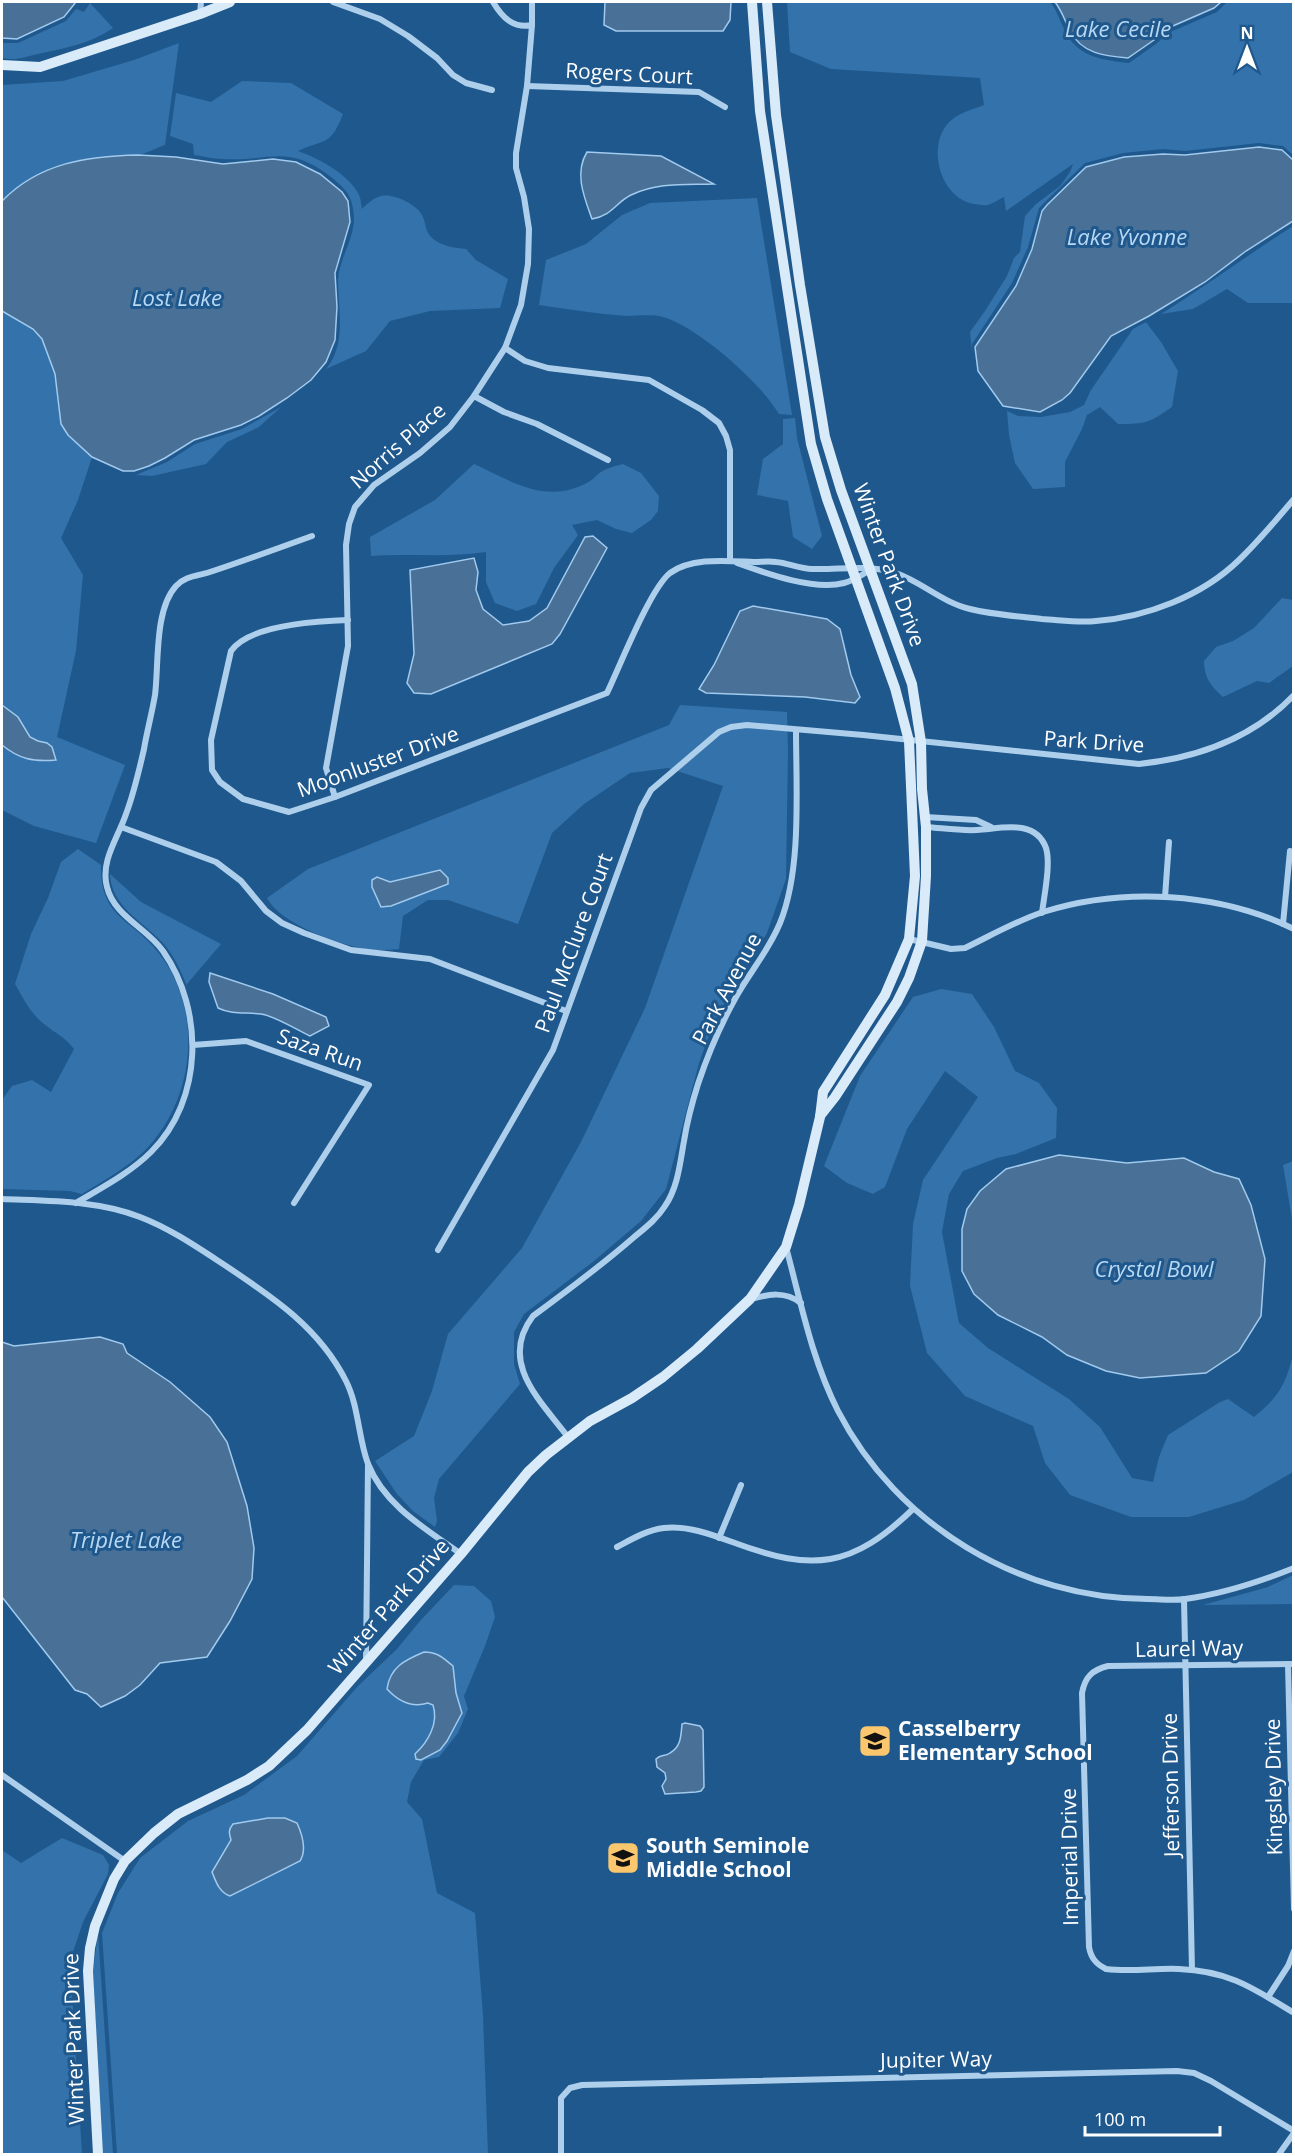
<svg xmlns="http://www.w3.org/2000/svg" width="1295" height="2156" viewBox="0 0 1295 2156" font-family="'Open Sans',sans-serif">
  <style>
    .green { fill: #3372ab }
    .water { fill: #497197; stroke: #a1caee; stroke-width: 1.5 }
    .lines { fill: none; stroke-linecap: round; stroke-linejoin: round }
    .street { stroke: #adcfec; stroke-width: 6 }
    .secondary { stroke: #d9eaf9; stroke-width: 10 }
    .labels { text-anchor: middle; stroke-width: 6; stroke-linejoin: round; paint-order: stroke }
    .street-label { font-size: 21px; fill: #fff; stroke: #1f588d }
    .poi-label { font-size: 21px; font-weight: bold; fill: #fff; stroke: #1f588d; text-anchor: start }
    .water-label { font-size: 22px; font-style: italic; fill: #b9d8f3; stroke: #1f588d }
  </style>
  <rect width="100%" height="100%" fill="#1f588d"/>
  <g class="green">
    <path d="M 787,2 L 1050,2 C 1058,12 1061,24 1067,35 C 1081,58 1104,60 1129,63 L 1156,44 L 1168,33 L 1217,12 L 1227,2 L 1293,2 L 1293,155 L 1283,146 L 1259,143 L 1185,151 L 1163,149 L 1123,153 L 1085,163 L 1039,208 L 1028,247 L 1012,283 L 972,344 L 972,351 L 970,332 L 985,311 L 1007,276 L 1014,258 L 1020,252 L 1025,216 L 1036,204 L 1060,186 L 1070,172 L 1073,164 L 1006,211 L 1004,197 C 999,199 993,204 987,205 C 984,206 978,204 974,204 C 938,198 924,139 954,118 C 962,112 974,109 984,105 L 980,78 L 831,69 L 790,52 Z"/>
    <path d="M 90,3 L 113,28 C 90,44 65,48 38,54 C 25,57 15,61 2,58 L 2,43 L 18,43 L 66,21 L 76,9 L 84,12 Z"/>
    <path d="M 179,43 L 165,145 C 156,148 147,153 139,155 C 125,158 110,155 97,157 C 61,163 27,175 2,201 L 2,85 L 63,81 L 134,60 Z"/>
    <path d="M 242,81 L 291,83 L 343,114 C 330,147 326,138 298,151 C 318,158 349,174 359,195 C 361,199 361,205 362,209 C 367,204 373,198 381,196 C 393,193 416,204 422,215 C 426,222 425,231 431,237 C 440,246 455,248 466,249 L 476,260 L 508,279 L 500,308 L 430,311 L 390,321 L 366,351 L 326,369 C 347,344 338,310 338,280 C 339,259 354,240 354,218 C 353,197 347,190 331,177 C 287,143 269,162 222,159 C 213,159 203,156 194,155 L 193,144 L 170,136 L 176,93 L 211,102 Z"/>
    <path d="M 757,198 L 792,415 L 779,414 C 761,383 698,327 663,317 C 652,314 638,316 626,316 C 597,314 568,309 539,305 L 546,260 L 586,244 L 622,215 L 650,203 Z"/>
    <path d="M 1293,226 L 1293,303 L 1248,303 L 1227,289 L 1193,309 L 1161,314 C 1206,286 1249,254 1293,226 Z"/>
    <polygon points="2,311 33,329 42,339 55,374 61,424 68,435 92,457 78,500 61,538 83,575 76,651 57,737 125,765 96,843 34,826 2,810"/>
    <path d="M 1146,322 L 1161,342 L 1178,371 L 1172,407 C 1149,423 1146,424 1118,424 L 1100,407 L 1087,415 L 1082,429 L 1065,462 L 1065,487 L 1033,489 L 1015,463 L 1009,435 L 1007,411 L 1018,416 L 1041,417 L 1070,412 L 1084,405 L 1091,390 L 1133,329 Z"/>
    <polygon points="281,407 259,427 227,442 206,464 152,476 136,475 167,462 195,444 242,429"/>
    <polygon points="795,418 797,438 822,536 812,549 793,537 788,501 757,495 763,459 783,444 783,419"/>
    <path d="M 474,464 C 513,482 548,506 590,481 C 594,479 597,474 601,472 C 607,468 616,466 623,464 L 641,473 L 659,496 L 658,511 L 651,520 L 632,533 L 616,529 L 597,520 L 572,525 L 578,535 L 554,568 L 536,604 L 517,611 L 495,603 L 486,582 L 486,552 C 448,558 410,553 371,556 L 370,537 L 435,500 Z"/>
    <path d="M 1282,598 L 1293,600 L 1293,666 L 1269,683 L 1257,681 L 1223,697 C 1211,686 1204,678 1204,661 L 1216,647 L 1233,641 L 1254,628 Z"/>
    <path d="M 680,705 L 787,712 L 788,750 L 786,879 L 767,933 L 714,1022 L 699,1063 L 666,1189 L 641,1221 L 594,1261 L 524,1314 L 514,1332 L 514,1364 L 520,1384 L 439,1479 L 434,1498 L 437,1521 L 435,1527 L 413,1511 L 397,1494 L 375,1461 L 414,1436 L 432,1391 L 448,1334 L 522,1248 L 582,1140 L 645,1008 L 723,786 L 668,768 L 630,773 L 584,804 L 552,833 L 518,924 L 448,900 L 428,900 L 403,916 L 399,949 C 391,950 383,950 375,950 C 346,948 281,925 267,898 L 308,869 L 669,725 Z"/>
    <path d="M 78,849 L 101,865 C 100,918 131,918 158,952 C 203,1008 196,1094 149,1146 C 131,1166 104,1180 82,1194 L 70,1191 L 2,1189 L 2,1100 L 12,1086 L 32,1080 L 51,1092 L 74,1049 C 63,1035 56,1034 44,1024 C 31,1014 23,998 15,984 L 31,934 L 48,898 L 61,862 Z"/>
    <path d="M 110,874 L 141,902 L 221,944 L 187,984 L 187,986 C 181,971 174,955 162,942 C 142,921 111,906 110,874 Z"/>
    <path d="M 941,989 L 972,994 L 994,1027 L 1015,1071 L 1039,1083 L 1057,1108 L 1056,1138 L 1016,1154 L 997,1158 L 963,1171 L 949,1194 L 942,1232 L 959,1323 L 988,1348 L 1069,1399 L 1100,1427 L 1132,1478 L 1153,1482 L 1159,1457 L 1168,1435 L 1220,1402 L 1228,1399 L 1254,1417 C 1279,1396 1285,1386 1293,1355 L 1293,1472 L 1244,1500 L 1189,1517 L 1131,1517 L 1070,1495 L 1045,1463 L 1033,1426 L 965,1396 L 927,1353 L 910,1286 L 913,1224 L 923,1180 L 978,1097 L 945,1071 L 907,1129 L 885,1187 L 873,1194 L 847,1183 L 824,1166 L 860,1076 L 913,997 Z"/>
    <polygon points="1293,1161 1293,1225 1283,1165"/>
    <polygon points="1293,1575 1293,1604 1203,1605 1268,1587"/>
    <polygon points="454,1585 474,1586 491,1601 495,1617 485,1646 464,1696 468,1709 458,1733 439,1757 424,1760 411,1782 407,1802 422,1819 437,1893 475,1913 483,2015 488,2154 117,2154 102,1933 118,1893 140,1858 188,1821 244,1795 297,1756 358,1686 397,1649 420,1621"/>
    <polygon points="62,1838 103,1855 109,1865 108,1874 83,1922 70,1961 82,2154 2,2154 2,1850 21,1863"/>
    <polygon points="98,1933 113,2154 102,2154 93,1971"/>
  </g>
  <g class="water">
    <polygon points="2,2 76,2 64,17 17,39 2,38"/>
    <polygon points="605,2 731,2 730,20 723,31 616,31 604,25"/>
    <path d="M 1055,2 L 1221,2 L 1214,8 L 1166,29 L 1154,40 L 1128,58 C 1105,56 1082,54 1070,31 C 1065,21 1062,11 1055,2 Z"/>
    <polygon points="1259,147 1282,150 1293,160 1293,221 1246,251 1205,282 1149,316 1111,336 1070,393 1062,400 1040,412 1003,406 978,371 975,347 1016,286 1032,249 1042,211 1047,205 1086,167 1124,157 1163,154 1185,155"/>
    <path d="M 587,152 L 661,156 L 714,184 C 685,185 658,182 631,195 C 615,203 613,215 592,219 C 584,197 574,173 587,152 Z"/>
    <path d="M 138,155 L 176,157 L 223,164 L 273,159 L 296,162 L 320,174 L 342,192 L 348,201 L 350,222 L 335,273 L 337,307 L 335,340 L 326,362 L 311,380 L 287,398 L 259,416 L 241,425 L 194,440 L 165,458 L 149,466 L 134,471 L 123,471 L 92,457 L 68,435 L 61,424 L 55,374 L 42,339 L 33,329 L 2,311 L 2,201 C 39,163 87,156 138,155 Z"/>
    <polygon points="593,536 607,548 560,634 552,644 431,694 414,693 407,683 414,654 410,570 474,558 478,572 476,590 483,609 503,625 529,621 547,608 585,537"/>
    <polygon points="753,606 827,619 840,629 851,675 860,697 855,703 805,697 706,693 699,689 714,665 740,611"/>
    <path d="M 2,705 L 18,717 L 30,737 L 38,741 L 47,743 L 52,747 L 56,760 C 33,762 19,759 2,745 Z"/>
    <polygon points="440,870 448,878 448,884 391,906 381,907 372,887 372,880 377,877 390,882"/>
    <path d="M 210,973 L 273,994 L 326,1017 L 329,1026 L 310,1036 C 297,1030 275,1016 261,1014 C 247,1012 232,1015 218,1008 L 209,982 Z"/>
    <polygon points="1059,1155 1127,1163 1184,1158 1214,1172 1239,1179 1251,1205 1265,1259 1261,1316 1239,1351 1206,1373 1140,1378 1106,1371 1067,1355 1042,1337 998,1315 974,1294 962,1271 962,1229 967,1209 980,1191 1006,1169"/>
    <polygon points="100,1337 123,1344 127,1353 170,1382 210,1417 227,1442 247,1506 254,1548 252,1579 230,1621 207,1657 160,1663 140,1685 125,1696 101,1707 87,1694 75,1690 2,1597 2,1342 14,1346"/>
    <path d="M 424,1652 C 438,1652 443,1658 453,1666 L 456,1693 L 462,1713 L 447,1741 L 440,1750 L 421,1760 L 416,1759 L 415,1754 C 428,1742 439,1723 433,1705 L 428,1703 C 412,1708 398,1701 387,1689 C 390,1667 405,1660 424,1652 Z"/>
    <path d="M 685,1723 L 700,1726 L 703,1730 L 704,1787 L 701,1791 L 696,1792 L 665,1794 L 662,1786 L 666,1779 L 665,1773 L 657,1767 L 656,1759 C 661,1754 664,1757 670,1753 C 681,1747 681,1736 682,1724 Z"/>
    <path d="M 268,1818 L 285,1818 L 297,1823 C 302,1834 307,1850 300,1861 L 230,1896 C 219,1892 216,1882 212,1872 L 231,1840 C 229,1833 228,1830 233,1824 Z"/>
  </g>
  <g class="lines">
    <g class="street">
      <polyline points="333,2 380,19 408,36 437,58 453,75 466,83 492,90"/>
      <path d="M 493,2 C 502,17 513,29 532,25 L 532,2"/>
      <polyline points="200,14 201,2"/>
      <polyline points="527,86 699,92 725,107"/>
      <polyline points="505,348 525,361 548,368 649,380 702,410 719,423 726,436 730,450 730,561"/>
      <polyline points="474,396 504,412 537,424 608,460"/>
      <path d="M 737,563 C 765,573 814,591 844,583 C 853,581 862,575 870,570"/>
      <path d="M 348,620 C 318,621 249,625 231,651 L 211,740 L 212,770 L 220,782 L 243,799 L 289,812 L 335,797 L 607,693 C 620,666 650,589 670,573 C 692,557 727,561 754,562 C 761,562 769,561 776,562 C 788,563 800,569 812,569 C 836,570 864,565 888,571 C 918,578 940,602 970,609 C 994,615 1018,616 1042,619 C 1060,620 1078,623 1096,621 C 1147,617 1202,596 1239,560 C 1259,541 1276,520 1294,499"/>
      <polyline points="335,797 326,768 348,646 346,545 349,524 355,507 374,485 420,453 450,427 474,396 505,348 521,305 528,264 529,229 524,197 516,168 516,153 527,86 532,25"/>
      <polyline points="925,817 976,820 991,827"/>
      <polyline points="121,827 216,862 241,881 266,911 282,923 304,933 351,950 430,959 566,1011"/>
      <path d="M 926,827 C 942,828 960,831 977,830 C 1000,829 1035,818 1046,848 C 1051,864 1044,896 1042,913"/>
      <polyline points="1165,897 1169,842"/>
      <polyline points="1283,924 1290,851"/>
      <path d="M 909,939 L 951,949 L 965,948 C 990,936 1016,921 1043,912 C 1123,887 1218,892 1294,929"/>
      <polyline points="193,1045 246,1041 369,1085 294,1203"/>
      <path d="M 2,1199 C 47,1201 97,1200 140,1217 C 169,1228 197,1247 223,1264 C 271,1296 319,1327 346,1381 C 359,1407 358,1437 368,1464 C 385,1506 426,1529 461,1554"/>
      <path d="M 76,1203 C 101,1188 130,1173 151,1152 C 204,1099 204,1010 163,951 C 147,928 114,916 107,887 C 100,861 118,838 126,814 C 134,793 139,771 144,749 C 147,731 152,713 155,695 C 159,665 154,610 176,586 C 186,575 200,576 213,571 C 246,560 279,548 312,536"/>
      <path d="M 786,1247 C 801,1303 812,1360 838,1411 C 897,1525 1020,1599 1148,1599 C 1160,1599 1173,1601 1185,1599 C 1222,1594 1259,1582 1294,1568"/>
      <path d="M 438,1250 L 553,1050 L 641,808 L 651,790 L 719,732 L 731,727 L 747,725 L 863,735 L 1139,764 C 1197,758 1252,739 1294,695"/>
      <path d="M 751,1299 C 769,1294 785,1291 801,1303"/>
      <path d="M 568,1437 C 540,1400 498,1362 533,1316 C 567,1291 601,1266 633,1238 C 645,1228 657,1219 665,1206 C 678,1187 680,1163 684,1141 C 687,1122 692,1103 698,1084 C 708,1054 721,1024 736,997 C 750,972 769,950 780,923 C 802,869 796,788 796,730"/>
      <polyline points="719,1538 741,1485"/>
      <path d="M 617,1547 C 632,1539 647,1530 664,1528 C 687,1525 713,1535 735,1543 C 813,1572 852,1568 913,1509"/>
      <polyline points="1184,1599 1192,1970"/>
      <polyline points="366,1661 368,1464"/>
      <polyline points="1288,1664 1294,1909"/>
      <path d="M 1294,1664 L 1108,1666 C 1092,1670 1085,1677 1082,1693 L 1089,1947 C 1091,1958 1096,1964 1106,1969 C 1130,1972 1155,1968 1179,1969 C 1229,1971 1253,1988 1294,2013"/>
      <polyline points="2,1775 125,1861"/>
      <polyline points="1268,1997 1288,1966 1294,1951"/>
      <polyline points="561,2154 561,2098 570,2088 582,2085 1177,2071 1194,2073 1211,2081 1294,2131"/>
      <polyline points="1279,2154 1294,2133"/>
    </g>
    <g class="secondary">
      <polyline points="767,2 776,115 800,285 825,437 841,490 912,684 921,742 922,789 926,827 926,876 922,941 909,978 897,1002 835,1097 820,1116"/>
      <polyline points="2,65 40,67 200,14 230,2"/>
      <polyline points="98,2154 88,1971 90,1948 95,1926 114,1879 125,1861 154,1833 178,1814 247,1780 269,1766 307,1730 461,1554 528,1472 546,1455 590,1421 632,1398 663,1377 697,1349 750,1299 786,1247 799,1205 820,1117 823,1092 885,995 909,939 915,876 909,741 895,688 827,499 811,444 760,111 752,2"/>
    </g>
  </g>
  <defs>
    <g id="school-square" transform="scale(1.725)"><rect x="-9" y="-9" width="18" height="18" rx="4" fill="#fac76e" stroke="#1f588d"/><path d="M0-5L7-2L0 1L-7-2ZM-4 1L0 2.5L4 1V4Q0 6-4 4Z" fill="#111"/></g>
  </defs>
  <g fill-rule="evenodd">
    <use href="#school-square" x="875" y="1741"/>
    <use href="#school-square" x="623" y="1858"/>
  </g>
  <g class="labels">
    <g class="street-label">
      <text transform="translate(629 74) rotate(3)" y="7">Rogers Court</text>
      <text transform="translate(398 446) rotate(-41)" y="7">Norris Place</text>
      <text transform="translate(889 565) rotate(70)" y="7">Winter Park Drive</text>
      <text transform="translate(1094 742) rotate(4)" y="7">Park Drive</text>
      <text transform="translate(378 762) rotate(-20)" y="7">Moonluster Drive</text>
      <text transform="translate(574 943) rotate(-70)" y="7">Paul McClure Court</text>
      <text transform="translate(727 989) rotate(-62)" y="7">Park Avenue</text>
      <text transform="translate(320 1050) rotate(19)" y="7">Saza Run</text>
      <text transform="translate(389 1607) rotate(-49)" y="7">Winter Park Drive</text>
      <text transform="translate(1189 1649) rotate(-1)" y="7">Laurel Way</text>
      <text transform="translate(1171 1785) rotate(-91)" y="7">Jefferson Drive</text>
      <text transform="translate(1274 1787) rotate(-91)" y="7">Kingsley Drive</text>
      <text transform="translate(1070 1857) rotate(-91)" y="7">Imperial Drive</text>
      <text transform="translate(74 2039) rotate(-92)" y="7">Winter Park Drive</text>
      <text transform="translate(936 2060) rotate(-1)" y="7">Jupiter Way</text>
    </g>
    <g class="poi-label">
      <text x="898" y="1736">Casselberry<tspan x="898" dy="24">Elementary School</tspan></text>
      <text x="646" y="1853">South Seminole<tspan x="646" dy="24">Middle School</tspan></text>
    </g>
    <g class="water-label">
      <text x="1118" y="37">Lake Cecile</text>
      <text x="1127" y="245">Lake Yvonne</text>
      <text x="177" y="306">Lost Lake</text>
      <text x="1154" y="1277">Crystal Bowl</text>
      <text x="126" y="1548">Triplet Lake</text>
    </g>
  </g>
  <rect width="1295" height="2156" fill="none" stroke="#ffffff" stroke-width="6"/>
  <g transform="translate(1247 48)" stroke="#1f588d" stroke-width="4.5" paint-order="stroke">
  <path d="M0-4.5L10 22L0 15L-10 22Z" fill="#ffffff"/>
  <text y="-9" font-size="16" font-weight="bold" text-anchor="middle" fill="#ffffff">N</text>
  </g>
  <path d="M1085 2126v9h135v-9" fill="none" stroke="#ffffff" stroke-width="3"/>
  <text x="1094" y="2126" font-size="18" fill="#ffffff" stroke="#1f588d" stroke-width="4.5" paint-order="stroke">100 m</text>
</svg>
